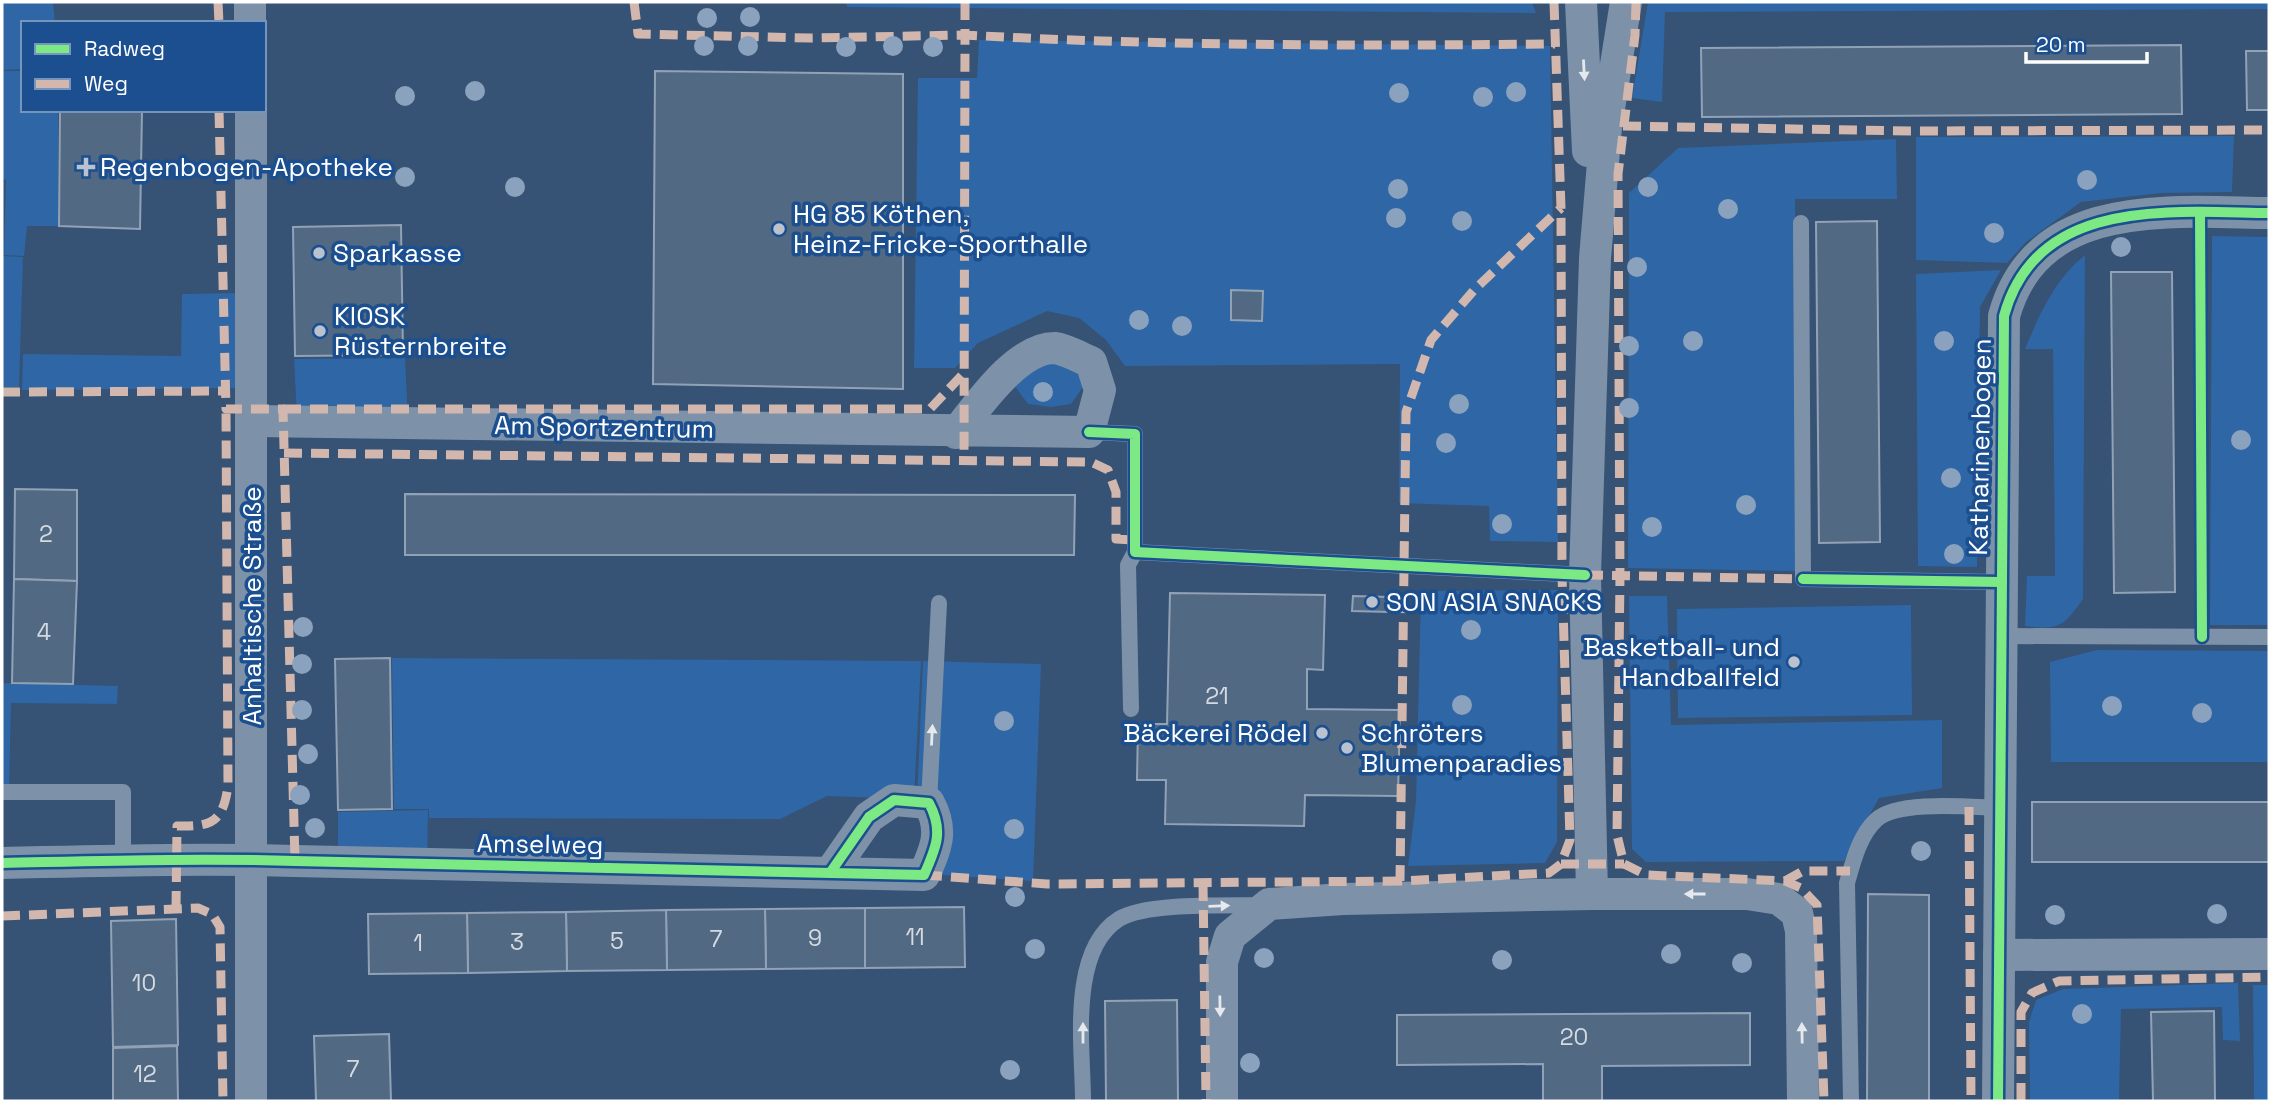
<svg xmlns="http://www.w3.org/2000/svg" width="2271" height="1103" viewBox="0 0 2271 1103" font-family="'Space Grotesk',sans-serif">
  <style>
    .green { fill: #2f66a5 }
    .building { fill: #526984; stroke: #92a2b6; stroke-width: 2 }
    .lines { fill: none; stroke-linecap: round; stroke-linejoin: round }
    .service { stroke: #7d92a8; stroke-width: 16 }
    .minor { stroke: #7d92a8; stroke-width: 32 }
    .quiet { stroke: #d1b7ad; stroke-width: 9; stroke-dasharray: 18 9; stroke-linecap: butt }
    .cycleway-casing { stroke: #1b4f8f; stroke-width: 15 }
    .cycleway { stroke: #7ce984; stroke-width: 10 }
    .tree { fill: #8aa2be }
    .oneway { fill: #e5e9ee }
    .poi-dot { fill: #b9c2ce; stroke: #1b4f8f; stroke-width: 2.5 }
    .labels { text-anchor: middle; stroke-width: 7; stroke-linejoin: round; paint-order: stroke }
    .number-label { font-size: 23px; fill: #d4dae0 }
    .poi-label { font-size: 26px; fill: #fff; stroke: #1b4f8f; text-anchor: start }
    .street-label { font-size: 26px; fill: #fff; stroke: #1b4f8f }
  </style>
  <rect width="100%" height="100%" fill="#365274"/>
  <g class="green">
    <polygon points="2,2 53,2 55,23 23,23 23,69 2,70"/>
    <polygon points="846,2 1532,2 1536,13 847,7"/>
    <polygon points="1648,2 2269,2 2269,9 1665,12 1662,102 1632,98"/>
    <polygon points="979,40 1550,46 1558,542 1490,541 1489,506 1399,503 1400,364 1125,366 1106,340 1079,318 1047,311 978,343 955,368 914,368 918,78 977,78"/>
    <polygon points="2,71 23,71 23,110 58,110 58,226 27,226 24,256 4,255 6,180 2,179"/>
    <polygon points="2234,136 2232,192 2161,193 2081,202 2026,242 2007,263 1916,260 1916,137"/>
    <polygon points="1896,139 1897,199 1795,199 1795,571 1628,568 1629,193 1678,148"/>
    <polygon points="2,181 2,256 23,257 19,387 2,387"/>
    <polygon points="2212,236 2269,237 2269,625 2210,625"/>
    <path d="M 2085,255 L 2083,599 C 2063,627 2060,630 2025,626 L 2027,576 L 2055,576 L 2053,349 L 2025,349 C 2040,313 2055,279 2085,255 Z"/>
    <polygon points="2001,270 1980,307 1977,567 1918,566 1916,274"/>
    <polygon points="239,293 240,388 22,390 23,354 181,356 182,294"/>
    <polygon points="405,358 408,419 297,419 294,359"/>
    <polygon points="1056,358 1076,366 1083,387 1071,404 1051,407 1028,404 1014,385 1033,366"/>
    <polygon points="1558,590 1557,842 1545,863 1408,866 1416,801 1421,591"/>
    <polygon points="1629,596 1667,596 1671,725 1942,720 1942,788 1879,798 1844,861 1646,862 1632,849"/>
    <polygon points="1911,605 1912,715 1678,718 1677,609"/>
    <polygon points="2097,650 2269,651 2269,762 2051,762 2050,662"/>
    <polygon points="392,658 921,661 914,799 827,796 780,819 429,818 429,809 394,809"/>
    <polygon points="923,661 1041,664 1033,881 927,874 941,840 917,799"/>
    <polygon points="2,683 118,686 117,704 11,703 9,791 2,791"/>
    <polygon points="428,810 427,873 338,873 338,812"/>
    <polygon points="2238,983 2240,1041 2223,1040 2222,1007 2121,1009 2119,1101 2030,1101 2029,1022 2036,1000 2063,989"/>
    <polygon points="2253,985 2269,985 2269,1101 2254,1101"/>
  </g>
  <g class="building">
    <polygon points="2181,45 2182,114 1702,117 1701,48"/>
    <polygon points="2246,51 2269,51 2269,110 2247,110"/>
    <polygon points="655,71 903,74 903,389 653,384"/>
    <polygon points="60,110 142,110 140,229 59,226"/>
    <polygon points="1877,221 1880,542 1819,543 1816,222"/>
    <polygon points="401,225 403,355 295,356 293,227"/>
    <polygon points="2111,272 2172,272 2175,592 2114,593"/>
    <polygon points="1231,290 1263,291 1262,321 1231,320"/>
    <polygon points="15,489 77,490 77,581 14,579"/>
    <polygon points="405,494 1075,495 1074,555 405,555"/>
    <polygon points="14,579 77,581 73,684 12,683"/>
    <polygon points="1170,593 1325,595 1323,670 1307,669 1307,709 1400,710 1398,796 1305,795 1304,826 1165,824 1166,780 1137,780 1138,724 1167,724"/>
    <polygon points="1353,596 1390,597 1389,612 1352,611"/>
    <polygon points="390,658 392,809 338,810 335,659"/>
    <rect x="2032" y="802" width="237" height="60"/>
    <polygon points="1868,894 1929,895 1929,1101 1867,1101"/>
    <polygon points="964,907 965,967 865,968 865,908"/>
    <polygon points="865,908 865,968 766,969 765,909"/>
    <polygon points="765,909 766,969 667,970 666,910"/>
    <polygon points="666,910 667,970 567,971 566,912"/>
    <polygon points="566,912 567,971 468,973 467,913"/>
    <polygon points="467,913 468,973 369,974 368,914"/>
    <polygon points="176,919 178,1045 113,1047 111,921"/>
    <polygon points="1177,1000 1178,1101 1106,1101 1105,1001"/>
    <polygon points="2214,1011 2215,1101 2153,1101 2151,1012"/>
    <polygon points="1750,1013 1750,1065 1602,1066 1602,1101 1543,1101 1543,1064 1397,1065 1397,1015"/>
    <polygon points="389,1034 391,1101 316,1101 314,1036"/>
    <polygon points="177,1046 178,1101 113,1101 113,1048"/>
  </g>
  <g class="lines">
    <g class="service">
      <polyline points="1801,223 1803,579 2001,582"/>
      <polyline points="1089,432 1135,434 1135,552 1585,575"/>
      <polyline points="2000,636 2269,637"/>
      <polyline points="1131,709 1128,565 1135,552"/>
      <polyline points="2,792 123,792 123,860"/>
      <polyline points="929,803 939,603"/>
      <path d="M 1083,1101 C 1083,1049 1068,951 1119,919 C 1146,902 1231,906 1264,905"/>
      <path d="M 1851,1101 L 1847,883 C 1853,862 1859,836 1876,820 C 1898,800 1969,807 1998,808"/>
    </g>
    <g class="minor">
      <polyline points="250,2 250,23"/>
      <polyline points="1581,2 1588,151"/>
      <path d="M 252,421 L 1089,432 L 1100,390 L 1091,362 C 1081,358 1065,349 1055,348 C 1017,347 977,407 956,433"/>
      <path d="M 2,863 C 100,861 197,858 295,861 L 924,875 C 936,848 944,831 929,803 L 894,800 L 869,817 L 830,873"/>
      <polyline points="1592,894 1585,575 1595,258 1606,127 1626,2"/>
      <polyline points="1999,955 2269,954"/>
      <polyline points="251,1101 251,110"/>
      <polyline points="1222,1101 1222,962 1230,936 1269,904 1343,899 1592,894 1747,894 1779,899 1797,913 1801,931 1803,1101"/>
      <path d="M 1998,1101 L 2004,316 C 2037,196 2171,212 2269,213"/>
    </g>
    <g class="quiet">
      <polyline points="218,2 219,23"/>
      <polyline points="634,2 638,34 810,38 965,35 964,460"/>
      <path d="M 965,2 L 965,35 C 1162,46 1358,46 1555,44"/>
      <polyline points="1554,2 1561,208 1562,574 1570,840 1561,864 1549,873 1400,881 1406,412 1431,340 1475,289 1561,208"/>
      <polyline points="1636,2 1635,35 1618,174 1620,576 1617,835 1624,864 1646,875 1785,881 1801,888 1817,905 1824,1101"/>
      <polyline points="219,110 226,409 283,409 295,861"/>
      <polyline points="1623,126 1910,131 2269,130"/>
      <polyline points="2,392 226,391"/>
      <polyline points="283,409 930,409 964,373"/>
      <polyline points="284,453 1091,462 1108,470 1116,492 1116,539 1135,540"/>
      <polyline points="1585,575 1803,579"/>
      <polyline points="1969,807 1971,1101"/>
      <polyline points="1561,864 1624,864"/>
      <polyline points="924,875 1047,884 1400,881"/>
      <polyline points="1785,881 1803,871 1850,871"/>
      <polyline points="1203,883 1206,1101"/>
      <path d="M 176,909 L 177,826 C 212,827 223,822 228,786 L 226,409"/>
      <polyline points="2,916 198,908 212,914 220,927 223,1101"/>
      <polyline points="2021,1101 2021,1012 2032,993 2059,981 2269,977"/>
    </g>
    <g class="cycleway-casing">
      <g id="cycleway">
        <polyline points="2200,212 2202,637"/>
        <polyline points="1089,432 1135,434 1135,552 1585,575"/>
        <polyline points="1803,579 2001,582"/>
        <path d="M 2,863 C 100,861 197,858 295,861 L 924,875 C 936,848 944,831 929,803 L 894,800 L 869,817 L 830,873"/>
        <path d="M 1998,1101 L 2004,316 C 2037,196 2171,212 2269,213"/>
      </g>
    </g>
    <use href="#cycleway" class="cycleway"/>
  </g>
  <g class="tree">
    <circle cx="750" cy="17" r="10"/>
    <circle cx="707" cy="18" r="10"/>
    <circle cx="704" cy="46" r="10"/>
    <circle cx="748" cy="46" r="10"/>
    <circle cx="893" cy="46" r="10"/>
    <circle cx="846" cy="47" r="10"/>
    <circle cx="933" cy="47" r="10"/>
    <circle cx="475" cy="91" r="10"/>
    <circle cx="1516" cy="92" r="10"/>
    <circle cx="1399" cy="93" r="10"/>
    <circle cx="405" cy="96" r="10"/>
    <circle cx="1483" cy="97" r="10"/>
    <circle cx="405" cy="177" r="10"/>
    <circle cx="2087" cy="180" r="10"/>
    <circle cx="515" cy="187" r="10"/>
    <circle cx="1648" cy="187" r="10"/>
    <circle cx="1398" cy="189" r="10"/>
    <circle cx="1728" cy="209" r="10"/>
    <circle cx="1396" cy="218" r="10"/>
    <circle cx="1462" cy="221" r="10"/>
    <circle cx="1994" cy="233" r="10"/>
    <circle cx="2121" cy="247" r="10"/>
    <circle cx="1637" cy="267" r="10"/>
    <circle cx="1139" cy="320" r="10"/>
    <circle cx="1182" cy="326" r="10"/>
    <circle cx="1693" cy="341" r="10"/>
    <circle cx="1944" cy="341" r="10"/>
    <circle cx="1629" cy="346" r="10"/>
    <circle cx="1043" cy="392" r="10"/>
    <circle cx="1459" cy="404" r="10"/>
    <circle cx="1629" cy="408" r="10"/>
    <circle cx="2241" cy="440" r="10"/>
    <circle cx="1446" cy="443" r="10"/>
    <circle cx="1951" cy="478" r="10"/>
    <circle cx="1746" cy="505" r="10"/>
    <circle cx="1502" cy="524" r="10"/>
    <circle cx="1652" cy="527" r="10"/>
    <circle cx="1954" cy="554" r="10"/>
    <circle cx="303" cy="627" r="10"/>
    <circle cx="1471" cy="630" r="10"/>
    <circle cx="302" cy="664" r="10"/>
    <circle cx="1462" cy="705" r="10"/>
    <circle cx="2112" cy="706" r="10"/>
    <circle cx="302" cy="710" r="10"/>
    <circle cx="2202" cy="713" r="10"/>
    <circle cx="1004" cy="721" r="10"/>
    <circle cx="308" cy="754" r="10"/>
    <circle cx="300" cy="795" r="10"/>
    <circle cx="315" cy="828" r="10"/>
    <circle cx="1014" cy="829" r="10"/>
    <circle cx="1921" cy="851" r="10"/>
    <circle cx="1015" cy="897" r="10"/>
    <circle cx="2217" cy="914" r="10"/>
    <circle cx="2055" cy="915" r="10"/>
    <circle cx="1035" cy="949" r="10"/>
    <circle cx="1671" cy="954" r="10"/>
    <circle cx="1264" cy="958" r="10"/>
    <circle cx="1502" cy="960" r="10"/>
    <circle cx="1742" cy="963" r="10"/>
    <circle cx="2082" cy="1014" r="10"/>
    <circle cx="1250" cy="1063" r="10"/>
    <circle cx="1010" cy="1070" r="10"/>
  </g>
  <defs><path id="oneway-solid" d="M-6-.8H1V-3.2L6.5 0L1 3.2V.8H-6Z" transform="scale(1.75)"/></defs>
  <g class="oneway">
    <use href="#oneway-solid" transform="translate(1584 70) rotate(87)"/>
    <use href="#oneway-solid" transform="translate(932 735) rotate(-87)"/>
    <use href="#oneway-solid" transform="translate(1695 894) rotate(-180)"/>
    <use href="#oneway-solid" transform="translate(1219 906) rotate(-2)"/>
    <use href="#oneway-solid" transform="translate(1220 1006) rotate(89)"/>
    <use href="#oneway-solid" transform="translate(1083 1033) rotate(-90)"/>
    <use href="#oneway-solid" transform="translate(1802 1033) rotate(-91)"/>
  </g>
  <g class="poi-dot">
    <path d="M82.5 156.5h7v7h7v7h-7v7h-7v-7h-7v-7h7z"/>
    <circle cx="779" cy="229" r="7"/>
    <circle cx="319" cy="253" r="7"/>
    <circle cx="320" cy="331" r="7"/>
    <circle cx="1372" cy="602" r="7"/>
    <circle cx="1794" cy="662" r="7"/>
    <circle cx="1322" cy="733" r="7"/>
    <circle cx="1347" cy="748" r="7"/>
  </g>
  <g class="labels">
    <g class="number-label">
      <text x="46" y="542">2</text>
      <text x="44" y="640">4</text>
      <text x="1217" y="704">21</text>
      <text x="915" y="945">11</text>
      <text x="815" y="946">9</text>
      <text x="716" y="947">7</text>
      <text x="617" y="949">5</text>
      <text x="517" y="950">3</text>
      <text x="418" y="951">1</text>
      <text x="144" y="991">10</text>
      <text x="1574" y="1045">20</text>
      <text x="353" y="1077">7</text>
      <text x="145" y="1082">12</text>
    </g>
    <g class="poi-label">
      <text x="100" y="176">Regenbogen-Apotheke</text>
      <text x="793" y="223">HG 85 Köthen,<tspan x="793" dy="30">Heinz-Fricke-Sporthalle</tspan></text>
      <text x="333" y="262">Sparkasse</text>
      <text x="334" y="325">KIOSK<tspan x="334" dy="30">Rüsternbreite</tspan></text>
      <text x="1386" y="611">SON ASIA SNACKS</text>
      <text x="1780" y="656" text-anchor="end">Basketball- und<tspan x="1780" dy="30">Handballfeld</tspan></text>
      <text x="1308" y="742" text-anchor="end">Bäckerei Rödel</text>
      <text x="1361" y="742">Schröters<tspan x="1361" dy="30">Blumenparadies</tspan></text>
    </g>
    <g class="street-label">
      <text transform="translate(604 427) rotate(1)" y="9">Am Sportzentrum</text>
      <text transform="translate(1980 447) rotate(-89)" y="9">Katharinenbogen</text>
      <text transform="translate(252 606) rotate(-90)" y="9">Anhaltische Straße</text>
      <text transform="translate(540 844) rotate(1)" y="9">Amselweg</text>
    </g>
  </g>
  <rect width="2271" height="1103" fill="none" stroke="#ffffff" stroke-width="7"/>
  <rect x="21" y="21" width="245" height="91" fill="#1b4f8f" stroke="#7695bc" stroke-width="2"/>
  <rect x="35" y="44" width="35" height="10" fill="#7ce984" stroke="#7695bc" stroke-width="2"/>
  <text x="84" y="56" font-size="21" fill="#ffffff">Radweg</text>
  <rect x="35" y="79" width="35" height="10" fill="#d1b7ad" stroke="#7695bc" stroke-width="2"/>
  <text x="84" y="91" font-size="21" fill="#ffffff">Weg</text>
  <path d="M2026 52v10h121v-10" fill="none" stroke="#ffffff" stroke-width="3.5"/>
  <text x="2036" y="52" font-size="21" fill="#ffffff" stroke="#1b4f8f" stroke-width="5" paint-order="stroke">20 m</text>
</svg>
